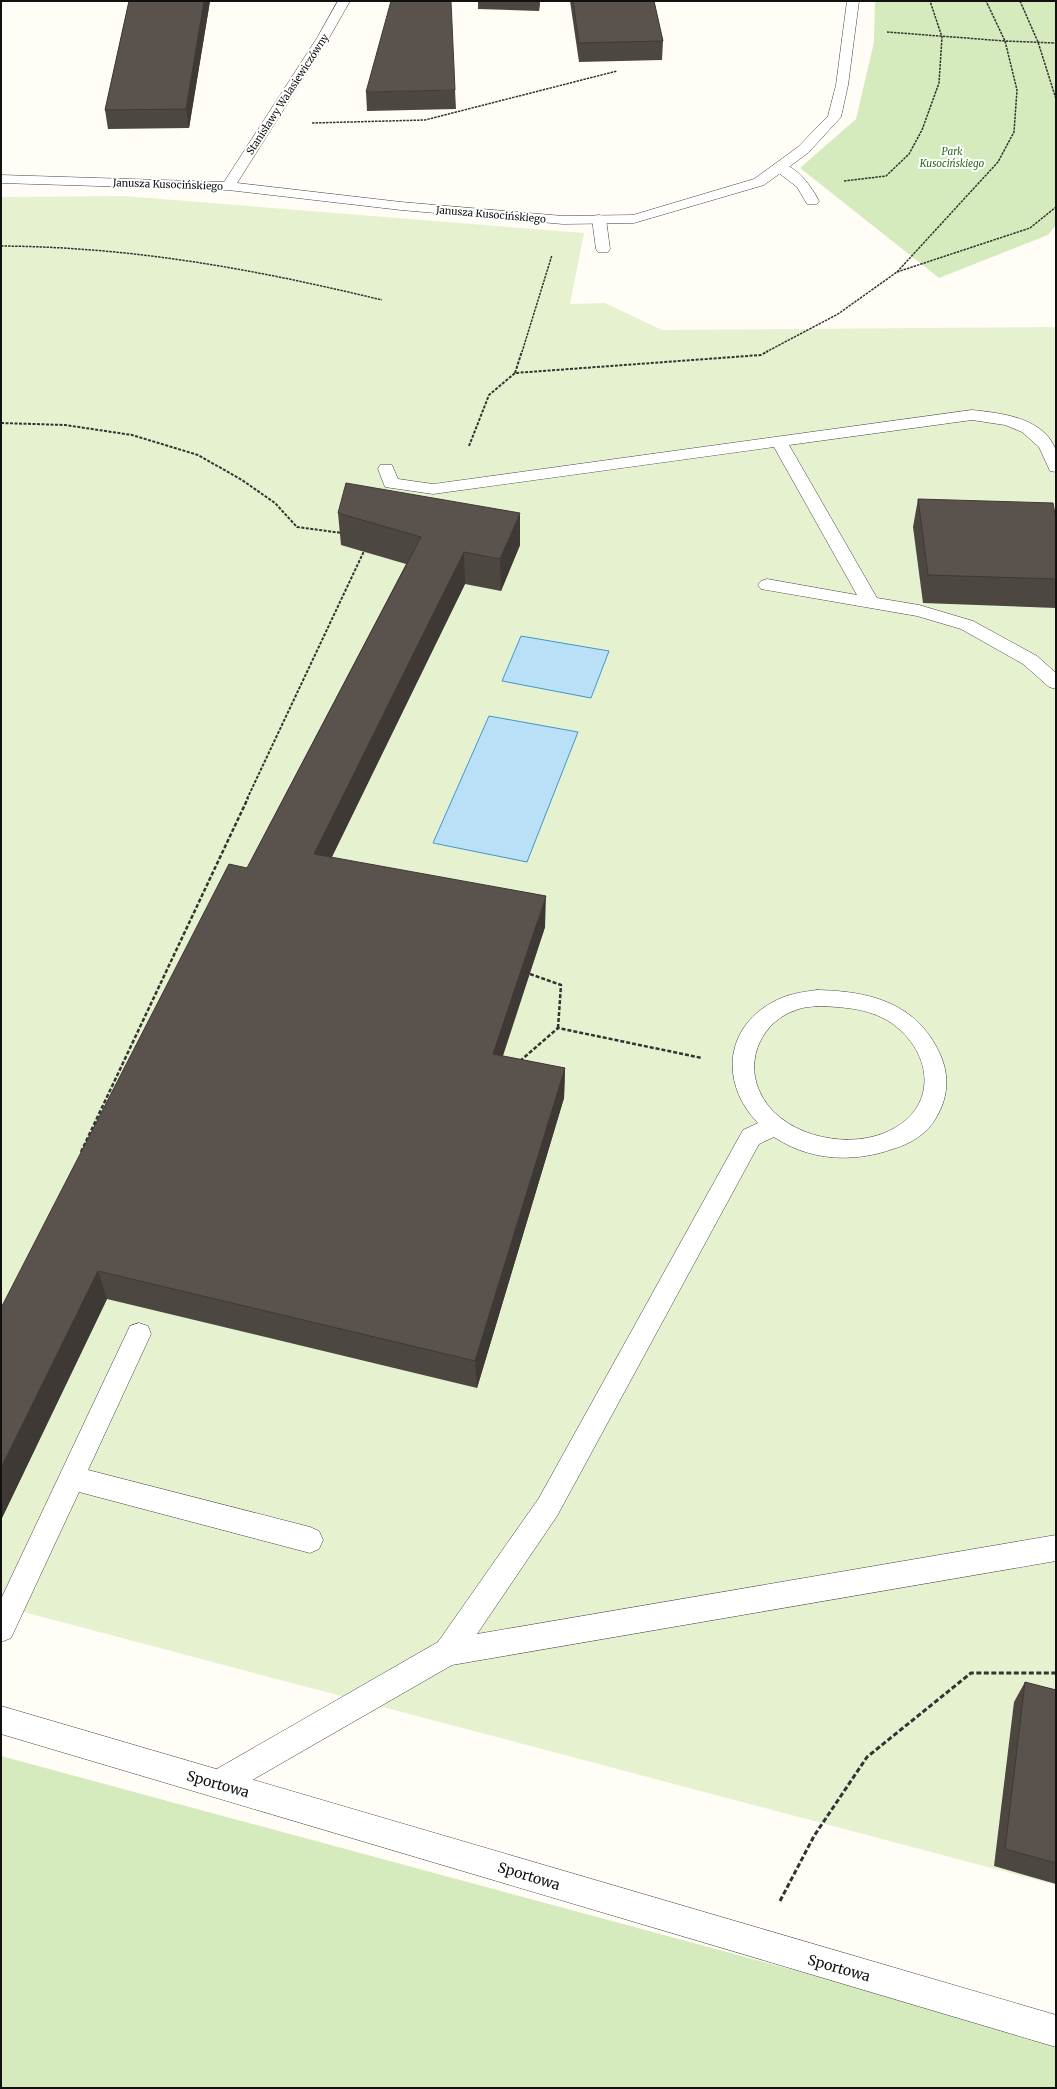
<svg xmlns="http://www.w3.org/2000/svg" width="1057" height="2089" viewBox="0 0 1057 2089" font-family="Merriweather,serif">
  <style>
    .green { fill: #d5ebbd }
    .pitch { fill: #e6f2cf }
    .water { fill: #b9e0f7; stroke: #3f96cf }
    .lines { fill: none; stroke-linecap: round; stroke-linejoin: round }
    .lane-casing { stroke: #444; stroke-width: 1 }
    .street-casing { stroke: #444; stroke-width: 1 }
    .path-far3 { stroke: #333; stroke-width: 1.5; stroke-dasharray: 2.5 1; stroke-linecap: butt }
    .path-far2 { stroke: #333; stroke-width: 2; stroke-dasharray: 3 1.5; stroke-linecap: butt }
    .path-far1 { stroke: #333; stroke-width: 2.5; stroke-dasharray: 4 2; stroke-linecap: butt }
    .path { stroke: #333; stroke-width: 3; stroke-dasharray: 5 2.5; stroke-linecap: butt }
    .lane { fill: #fff; fill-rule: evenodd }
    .street { fill: #fff; fill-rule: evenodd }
    .wall { fill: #4d4742 }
    .shaded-wall { fill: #3f3936 }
    .building { fill: #5a524d; stroke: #3f3936 }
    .labels { text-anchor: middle; stroke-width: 4; stroke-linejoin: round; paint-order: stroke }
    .far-street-label { font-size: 10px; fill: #111; stroke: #fff }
    .far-park-label { font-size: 10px; font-style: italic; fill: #2f6b1f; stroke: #fff }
    .near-street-label { font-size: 14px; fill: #111; stroke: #fff }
  </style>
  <rect width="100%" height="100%" fill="#fffdf5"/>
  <g class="green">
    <polygon points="875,1 1056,1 1056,225 1048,235 939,278 800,168 856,119 874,42"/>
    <polygon points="1,1756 1056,2041 1056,2088 1,2088"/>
  </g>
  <polygon class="pitch" points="124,196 584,233 570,304 605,303 662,330 1056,327 1056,1885 1,1606 1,197"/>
  <g class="water">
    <polygon points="521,636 609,651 591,698 502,681"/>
    <polygon points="489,716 578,732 527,862 433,843"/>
  </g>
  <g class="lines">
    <g class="lane-casing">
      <g id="lane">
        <path d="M 780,163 C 798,167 811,186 819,201 L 817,204 L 807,204 L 797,187 L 775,170 L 773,167 L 775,164 Z"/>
        <polygon points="599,215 604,216 606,219 610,249 608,252 598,252 596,249 592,219 594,216"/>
        <path d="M 972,410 C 1000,413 1042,417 1055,448 C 1057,454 1056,465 1056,472 L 1050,471 L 1039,447 L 1022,432 L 1005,425 L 972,420 L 789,445 L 877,598 L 919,605 L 973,621 L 1037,656 L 1056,673 L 1056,689 L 1049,687 L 1023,664 L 961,629 L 917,616 L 761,589 L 758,585 L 761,581 L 767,579 L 857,595 L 774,447 L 433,494 L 385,487 L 378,469 L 380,465 L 392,465 L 398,479 L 433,484 Z"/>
        <path d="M 817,990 C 870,991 917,1003 940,1054 C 950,1076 948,1098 936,1118 C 927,1134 910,1144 893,1149 C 853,1163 810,1161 774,1137 L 759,1144 L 557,1516 L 477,1634 L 1056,1535 L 1056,1561 L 452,1665 L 228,1794 L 218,1798 L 208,1794 L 204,1784 L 208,1774 L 438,1642 L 539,1498 L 743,1130 L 758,1123 C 721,1085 723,1029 773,1002 C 787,994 802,992 817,990 ZM 817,1006 C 842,1007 868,1008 890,1022 C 935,1053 939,1111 884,1133 C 843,1150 777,1134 759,1090 C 745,1058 763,1021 796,1010 C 803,1007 810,1007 817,1006 Z"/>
        <polygon points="139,1323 148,1326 151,1334 88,1470 310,1527 319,1531 323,1540 319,1549 310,1553 79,1492 11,1638 1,1642 1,1599 130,1326"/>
      </g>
    </g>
    <g class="street-casing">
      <g id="street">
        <polygon points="338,1 350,1 329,38 237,183 401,202 563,216 633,215 754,179 798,147 828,116 836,85 847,1 859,1 848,85 841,117 808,153 764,185 634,223 563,224 401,210 228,190 1,183 1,175 224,182 317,38"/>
        <polygon points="1,1706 1056,2015 1056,2047 1,1734"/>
      </g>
    </g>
    <g class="path-far3">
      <polyline points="1020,1 1038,42 1056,99"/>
      <polyline points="887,32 1005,41 986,1"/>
      <polyline points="312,123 425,120 617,71"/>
      <polyline points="844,181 886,176 909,154 922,130 939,83 942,37 930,1"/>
      <path d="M 1,246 C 133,247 254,269 382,300"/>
      <polyline points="897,272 1030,228 1056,207"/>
      <polyline points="522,352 552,255"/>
      <polyline points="766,352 838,314 897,272 998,162 1014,132 1017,90 1005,41 1056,43"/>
    </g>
    <g class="path-far2">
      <polyline points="515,373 522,351"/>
      <polyline points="1,423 65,425 132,435 198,455 242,480 275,503 297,527 342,533"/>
      <polyline points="469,446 489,395 515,373 761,355 768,351"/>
      <polyline points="247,799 365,549"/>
    </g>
    <g class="path-far1">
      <polyline points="530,974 561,985 558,1028"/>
      <polyline points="520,1061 558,1028 702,1058"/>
      <polyline points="81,1152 248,798"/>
    </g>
    <polyline class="path" points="780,1901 814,1836 867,1757 971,1673 1056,1673"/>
    <use href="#lane" class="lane"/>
    <use href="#street" class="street"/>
  </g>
  <g class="wall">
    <polygon points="129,1 210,1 189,128 108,129 105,110"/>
    <polygon points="478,1 540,1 539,11 478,9"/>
    <polygon points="570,1 654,1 663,41 662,60 579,62"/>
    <polygon points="455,90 456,109 367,111 366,92"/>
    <polygon points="918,499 1056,520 1056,608 923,603 913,527"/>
    <polygon points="338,513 520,545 501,591 465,584 332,857 545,927 503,1056 565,1068 564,1098 477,1388 107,1299 1,1520 1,1308 247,868 406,564 341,545"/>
    <polygon points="1025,1682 1056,1690 1056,1884 994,1866 1014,1702"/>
  </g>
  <g class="shaded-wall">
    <polygon points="204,1 210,1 189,128 186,109"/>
    <polygon points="539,1 540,1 539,11"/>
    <polygon points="520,513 520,545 501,591 500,559"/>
    <polygon points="464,552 465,584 318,885 314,854"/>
    <polygon points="546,896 545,927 493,1084 493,1054"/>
    <polygon points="565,1068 564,1098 477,1388 475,1361"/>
    <polygon points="98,1271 107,1299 1,1520 1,1468"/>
  </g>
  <g class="building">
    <polygon points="129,1 204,1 186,109 105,110"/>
    <polygon points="391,1 451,1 455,90 366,92"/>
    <polygon points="573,1 654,1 663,41 579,43"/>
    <polygon points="346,483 520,513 500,559 464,552 314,854 546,896 493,1054 565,1068 475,1361 98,1271 1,1468 1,1308 229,864 247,868 421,537 338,513"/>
    <polygon points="918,499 1053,503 1056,520 1056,579 928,575"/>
    <polygon points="1025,1682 1056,1690 1056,1863 1005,1849"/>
  </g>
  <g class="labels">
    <g class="far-street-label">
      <text transform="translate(287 94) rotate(-57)" y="4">Stanisławy Walasiewiczówny</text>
      <text transform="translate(168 184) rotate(2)" y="4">Janusza Kusocińskiego</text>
      <text transform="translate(491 214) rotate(5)" y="4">Janusza Kusocińskiego</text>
    </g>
    <g class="far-park-label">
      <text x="952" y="155">Park<tspan x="952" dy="12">Kusocińskiego</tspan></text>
    </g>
    <g class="near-street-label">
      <text transform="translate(218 1784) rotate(16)" y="5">Sportowa</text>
      <text transform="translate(529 1876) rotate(17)" y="5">Sportowa</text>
      <text transform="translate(839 1968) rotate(16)" y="5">Sportowa</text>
    </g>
  </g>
  <rect width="1057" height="2089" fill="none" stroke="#111111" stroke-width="4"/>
</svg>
